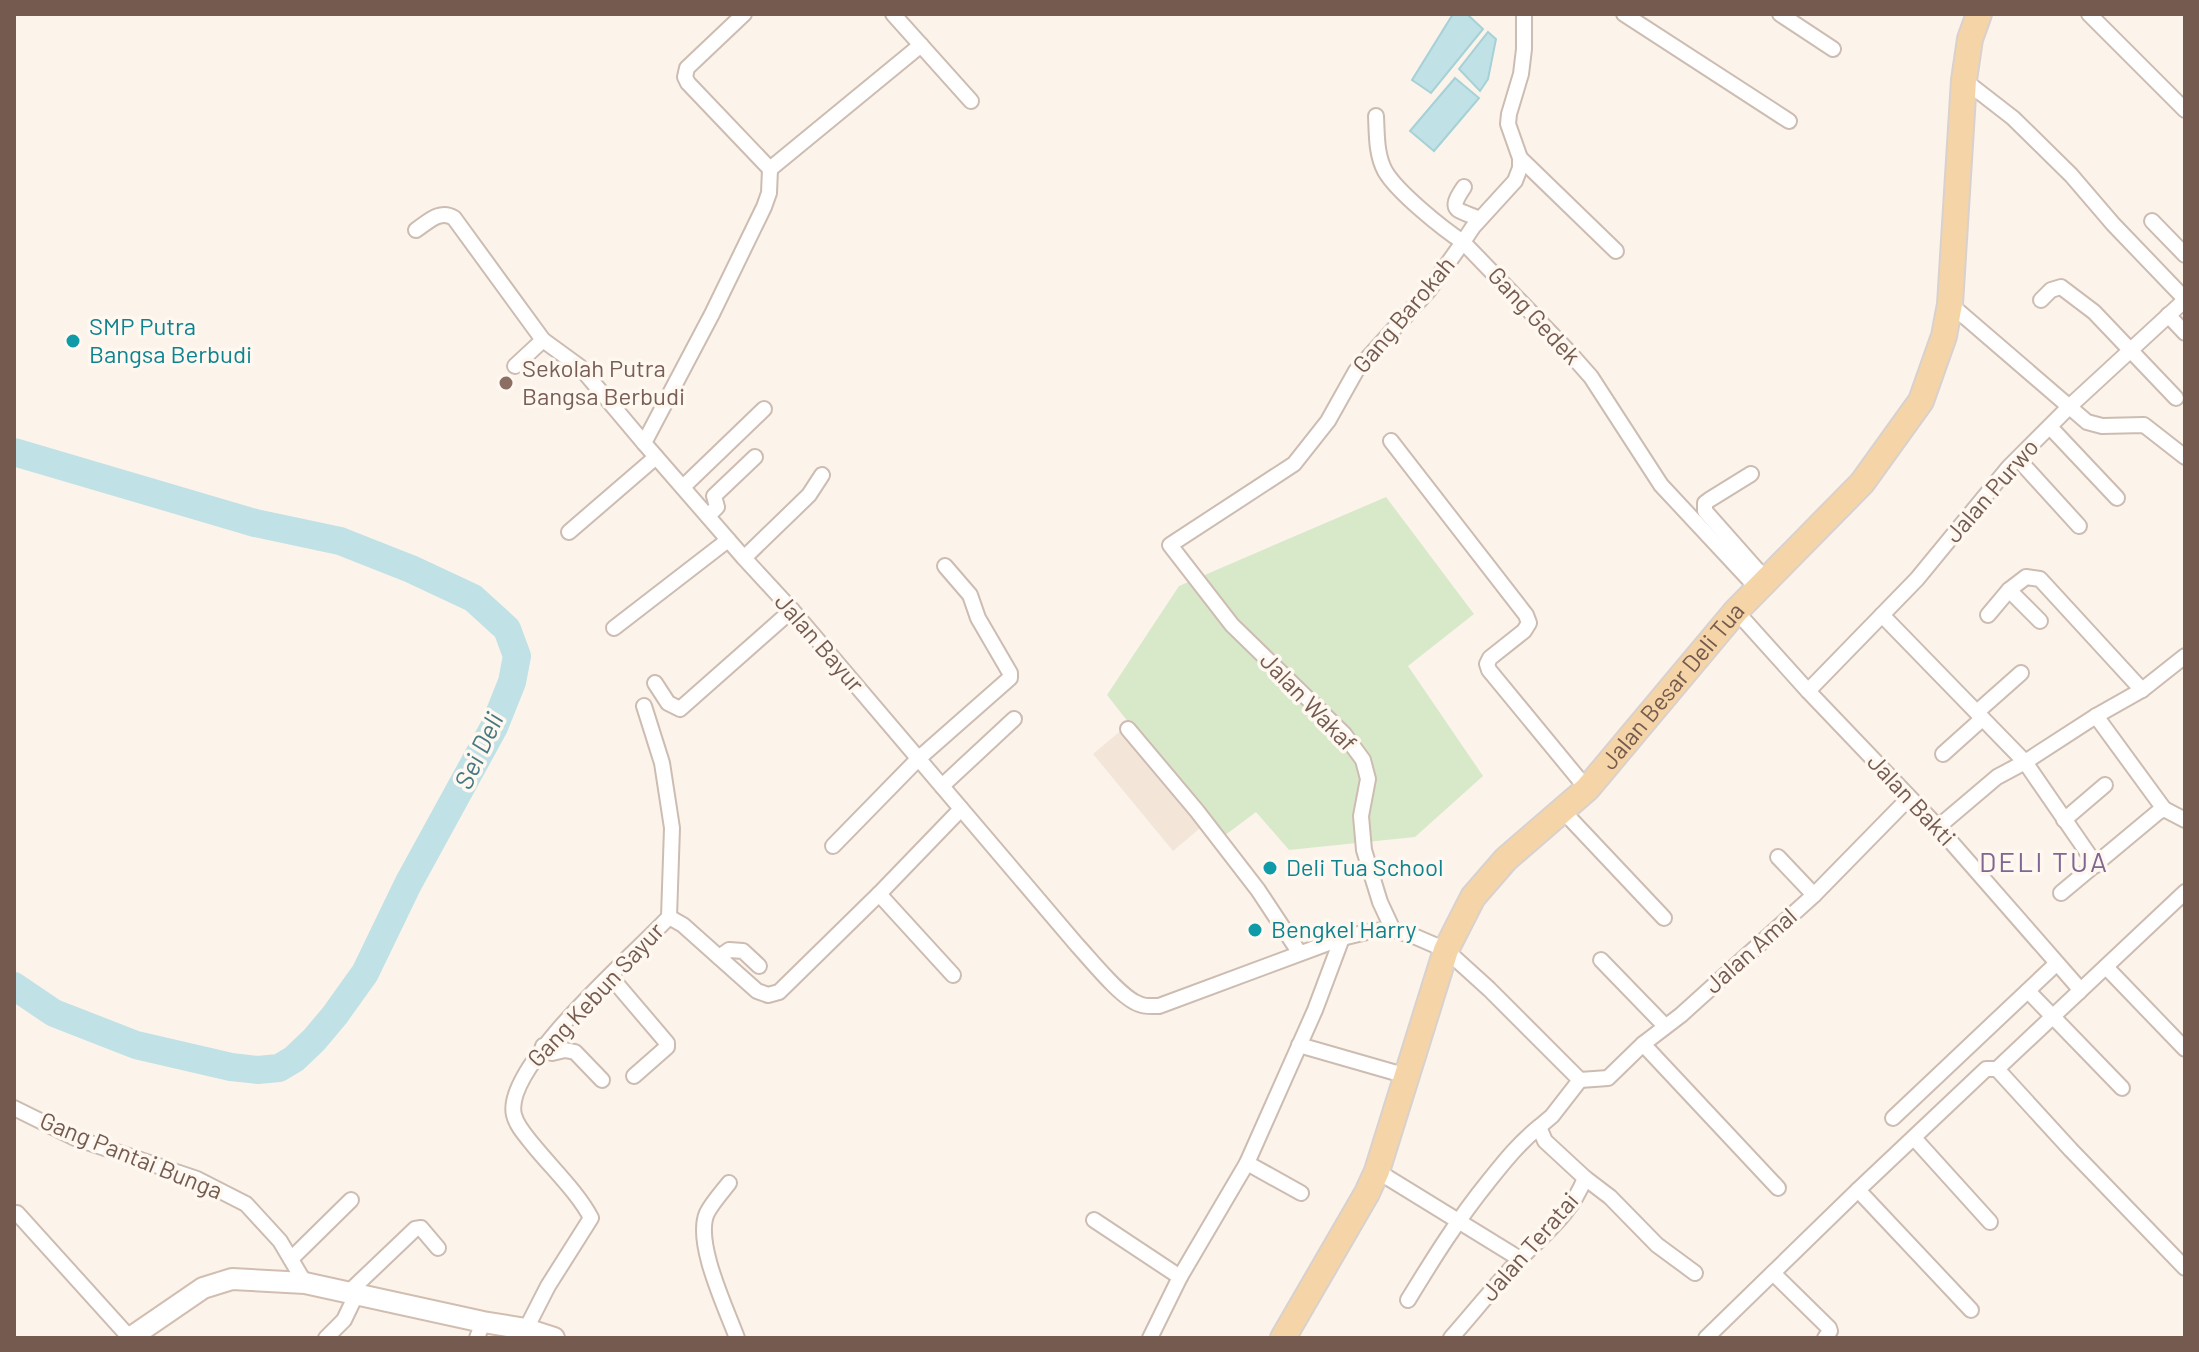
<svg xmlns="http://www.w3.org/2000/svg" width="2199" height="1352" viewBox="0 0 2199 1352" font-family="Barlow,sans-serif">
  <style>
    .residential { fill: #f3e6d9 }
    .green { fill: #d8e9c9 }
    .water { fill: #c0e1e5; stroke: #a6d1d6; stroke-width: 2 }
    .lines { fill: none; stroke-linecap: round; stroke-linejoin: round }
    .river { stroke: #c0e1e5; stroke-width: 28 }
    .minor-casing { stroke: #cdbcb1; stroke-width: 18 }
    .secondary-casing { stroke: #d2beb1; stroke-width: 24 }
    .primary-casing { stroke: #d8d1ce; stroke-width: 28 }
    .minor { stroke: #fff; stroke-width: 14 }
    .secondary { stroke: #fff; stroke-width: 20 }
    .primary { stroke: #f5d5a8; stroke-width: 24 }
    .culture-dot { fill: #0f9aa8; stroke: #fef8f1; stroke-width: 3 }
    .education-dot { fill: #8d6e63; stroke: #fef8f1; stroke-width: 3 }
    .labels { text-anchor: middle; stroke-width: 7; stroke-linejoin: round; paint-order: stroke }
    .street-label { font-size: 24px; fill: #755b4f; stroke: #fef8f1 }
    .culture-label { font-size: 24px; fill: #0d838f; stroke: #fef8f1; text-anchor: start }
    .education-label { font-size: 24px; fill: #785e54; stroke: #fef8f1; text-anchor: start }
    .water-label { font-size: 26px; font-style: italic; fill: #467980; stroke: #fef8f1 }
    .quarter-label { font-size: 28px; letter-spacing: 2px; fill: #816691; stroke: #fef8f1 }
  </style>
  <rect width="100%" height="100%" fill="#fcf4eb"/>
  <polygon class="residential" points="1124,728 1205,824 1173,851 1093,754"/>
  <polygon class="green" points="1386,497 1474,614 1408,666 1483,776 1415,837 1289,850 1256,812 1220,839 1107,695 1179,586"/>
  <g class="water">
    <polygon points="1453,14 1467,14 1483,29 1431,93 1412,80"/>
    <polygon points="1488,32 1496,39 1488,79 1480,91 1459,69"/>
    <polygon points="1455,78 1479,98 1434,151 1410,131"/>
  </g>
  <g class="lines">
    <polyline class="river" points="14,452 255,523 340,541 411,569 473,598 507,629 517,656 512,682 494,727 408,884 365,973 335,1015 314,1040 294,1059 279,1068 258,1070 231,1067 136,1045 54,1013 14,986"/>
    <g class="minor-casing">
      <g id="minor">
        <polyline points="744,14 687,68 685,77 688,83 770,169"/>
        <polyline points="893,14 971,101"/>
        <polyline points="1524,14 1524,49 1521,74 1509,114 1508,124 1520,158 1520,168 1515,181 1473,227 1463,242 1568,351 1591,377 1661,485 1758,589"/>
        <polyline points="1624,14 1789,121"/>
        <polyline points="1780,14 1833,49"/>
        <polyline points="2089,14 2185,110"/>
        <polyline points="1964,80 2013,118 2071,175 2113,224 2185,299"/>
        <path d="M 1376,116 C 1377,135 1376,154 1385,171 C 1397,192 1443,229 1463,242 L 1429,290 L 1356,371 L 1328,421 L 1294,464 L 1170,545 L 1232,625 L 1344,734 L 1363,760 L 1368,779 L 1361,816 L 1364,850 L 1380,902 L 1393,930"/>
        <polyline points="1520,158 1616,251"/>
        <path d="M 770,169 L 769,193 L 764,207 L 712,314 L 644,443 L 744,558 L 792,610 L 1077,945 C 1091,960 1121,998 1139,1004 C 1145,1007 1152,1006 1159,1006 L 1342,938 L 1371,931 L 1393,930 L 1416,937 L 1446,950 L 1489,989 L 1580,1080"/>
        <polyline points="770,169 921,45"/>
        <path d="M 1464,187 C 1447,212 1457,209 1480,219"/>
        <polyline points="2152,221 2185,255"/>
        <path d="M 416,230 C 428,222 440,209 454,218 L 543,340 L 580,367 L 644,443"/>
        <polyline points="2041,300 2051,290 2061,287 2094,312 2176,398"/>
        <polyline points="1950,304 2087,422 2102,426 2144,425 2185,457"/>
        <polyline points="2168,315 2185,333"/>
        <polyline points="515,366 543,340"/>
        <polyline points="2050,427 2117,498"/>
        <polyline points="1391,441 1526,615 1529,623 1524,631 1490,658 1487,664 1489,670 1587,789"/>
        <polyline points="2018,459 2079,526"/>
        <polyline points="1751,474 1709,500 1705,503 1705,511 1766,580"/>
        <polyline points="683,487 764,409"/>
        <polyline points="708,516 717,507 714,496 755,457"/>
        <polyline points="569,532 656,457"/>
        <polyline points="744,558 809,495 822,475"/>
        <polyline points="2009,590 2040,621"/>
        <polyline points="1736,611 1808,691 1938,827 2078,987 2079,992"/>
        <polyline points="1882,615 2025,762 2096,865"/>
        <polyline points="1988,615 2009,590 2026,577 2040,579 2142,690"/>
        <polyline points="614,628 728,540"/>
        <polyline points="655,683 668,703 680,709 792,610"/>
        <polyline points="1808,691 1917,579 2009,467 2070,406 2185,300"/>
        <polyline points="644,706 662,763 672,828 669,917"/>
        <polyline points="1977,712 2021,673"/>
        <polyline points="2096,716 2164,809"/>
        <polyline points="1128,729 1197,811 1258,890 1299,952"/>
        <polyline points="1943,754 1982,719"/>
        <polyline points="942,786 1014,719"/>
        <polyline points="1563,811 1664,918"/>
        <polyline points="2064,820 2105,785"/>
        <polyline points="1938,827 1997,777 2025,762 2096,716 2142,690 2185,656"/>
        <polyline points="833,846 918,759 1010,678 1010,673 978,618 970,595 945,566"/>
        <polyline points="1778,857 1814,895"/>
        <polyline points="2185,892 1997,1069 2071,1150 2185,1268"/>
        <polyline points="2061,893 2157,813 2164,809 2185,820"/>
        <polyline points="879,894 953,975"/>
        <polyline points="719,957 729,950 743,951 759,966"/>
        <polyline points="1601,960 1665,1026"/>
        <polyline points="2106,967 2185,1049"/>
        <polyline points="610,976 667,1043 667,1047 634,1076"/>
        <polyline points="2028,991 2122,1088"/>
        <polyline points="1643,1044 1778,1188"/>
        <polyline points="1299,1045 1407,1076"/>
        <polyline points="543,1046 552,1053 565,1050 575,1052 602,1080"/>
        <polyline points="1580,1080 1608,1078 1643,1044 1681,1015 1814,895 1909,798"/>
        <polyline points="14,1108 75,1138 197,1179 246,1204 280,1241 305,1283"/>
        <polyline points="1893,1118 2056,964"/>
        <polyline points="1914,1138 1990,1222"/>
        <polyline points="1247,1163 1301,1193"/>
        <polyline points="1377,1171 1520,1259"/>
        <polyline points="1585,1178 1610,1197 1657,1245 1695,1273"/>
        <path d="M 729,1183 C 722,1192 712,1203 707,1213 C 694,1242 726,1308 737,1338"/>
        <polyline points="1858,1190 1971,1310"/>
        <polyline points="17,1213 130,1338"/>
        <polyline points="1094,1220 1180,1277"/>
        <polyline points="291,1259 351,1200"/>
        <polyline points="1773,1273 1829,1328 1830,1331 1825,1338"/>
        <polyline points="350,1291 415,1229 421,1228 438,1248"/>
        <path d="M 1408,1300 C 1433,1259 1458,1219 1488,1182 C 1504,1162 1519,1143 1539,1127"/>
        <path d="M 526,1329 L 548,1286 L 591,1218 C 579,1194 551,1167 534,1146 C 527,1137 517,1127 514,1115 C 502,1067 635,954 669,917 L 683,925 L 757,991 L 768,995 L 779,992 L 879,894 L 961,809"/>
        <polyline points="326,1338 344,1320 357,1293"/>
        <polyline points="477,1338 483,1322"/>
        <polyline points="1150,1338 1180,1277 1247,1163 1315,1010 1342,938"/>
        <path d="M 1451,1338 C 1474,1312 1496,1284 1520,1259 C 1546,1232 1571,1214 1585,1178 L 1545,1141 L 1539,1127 L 1552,1116 L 1580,1080"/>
        <polyline points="1706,1338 1858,1190 1986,1069 1997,1069"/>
      </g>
    </g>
    <g class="secondary-casing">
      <polyline id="secondary" points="130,1338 203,1288 232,1279 305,1283 483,1322 526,1329 554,1338"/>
    </g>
    <g class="primary-casing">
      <g id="primary">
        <path id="s1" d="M 1283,1338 L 1367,1193 L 1377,1171 L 1446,950 L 1473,897 L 1506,859 L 1587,789 L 1736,611 L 1862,483 L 1921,401 L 1944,336 L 1950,304 L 1964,80 L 1970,39 L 1979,14"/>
      </g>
    </g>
    <use href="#minor" class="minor"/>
    <use href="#secondary" class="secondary"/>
    <use href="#primary" class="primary"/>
  </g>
  <g class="culture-dot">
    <circle cx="73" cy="341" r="8"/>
    <circle cx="1270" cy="868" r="8"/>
    <circle cx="1255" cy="930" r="8"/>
  </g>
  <circle class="education-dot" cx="506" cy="383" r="8"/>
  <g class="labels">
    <g class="street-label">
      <text transform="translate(1404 315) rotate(-50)" y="8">Gang Barokah</text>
      <text transform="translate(1534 316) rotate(47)" y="8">Gang Gedek</text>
      <text transform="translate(1992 491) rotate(-49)" y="8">Jalan Purwo</text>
      <text transform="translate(819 643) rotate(49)" y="8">Jalan Bayur</text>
      <text dy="8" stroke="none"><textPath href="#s1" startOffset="774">Jalan Besar Deli Tua</textPath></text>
      <text transform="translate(1308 702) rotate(46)" y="8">Jalan Wakaf</text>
      <text transform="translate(1911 800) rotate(47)" y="8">Jalan Bakti</text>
      <text transform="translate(1751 951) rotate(-42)" y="8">Jalan Amal</text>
      <text transform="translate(596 995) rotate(-47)" y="8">Gang Kebun Sayur</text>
      <text transform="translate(131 1156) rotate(22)" y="8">Gang Pantai Bunga</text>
      <text transform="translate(1530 1247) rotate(-49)" y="8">Jalan Teratai</text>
    </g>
    <g class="culture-label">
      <text x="89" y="335">SMP Putra<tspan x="89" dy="28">Bangsa Berbudi</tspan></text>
      <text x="1286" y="876">Deli Tua School</text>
      <text x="1271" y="938">Bengkel Harry</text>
    </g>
    <g class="education-label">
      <text x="522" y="377">Sekolah Putra<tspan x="522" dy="28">Bangsa Berbudi</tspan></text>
    </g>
    <g class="water-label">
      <text transform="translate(479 751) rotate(-65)" y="9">Sei Deli</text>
    </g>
    <g class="quarter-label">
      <text x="2044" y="872">DELI TUA</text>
    </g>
  </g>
  <rect width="2199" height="1352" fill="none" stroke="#755b4f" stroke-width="32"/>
</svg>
